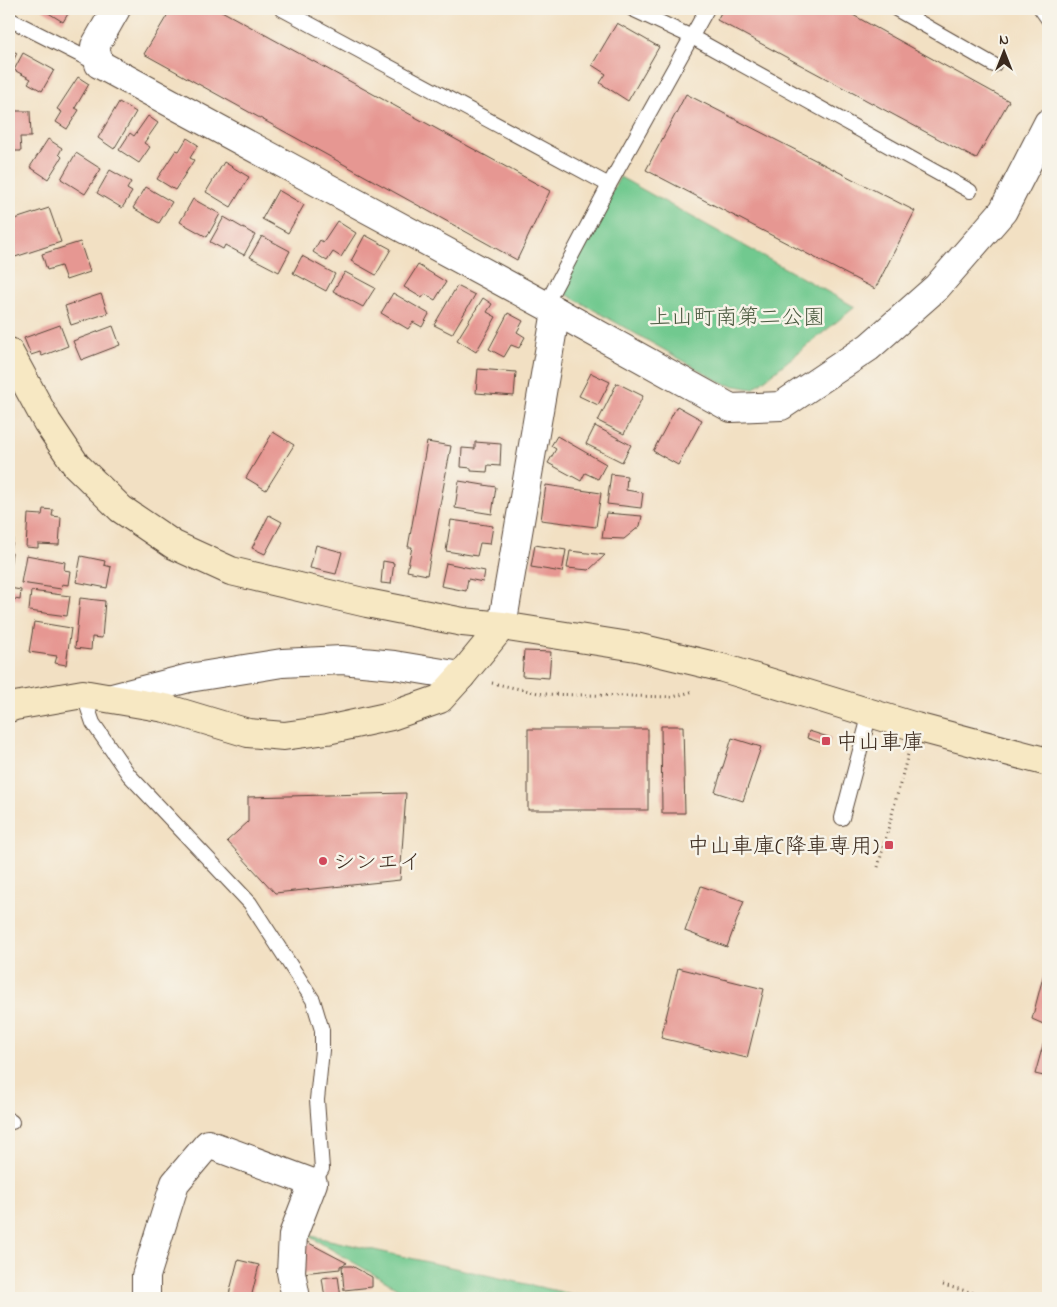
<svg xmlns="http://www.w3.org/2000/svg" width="1057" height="1307" viewBox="0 0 1057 1307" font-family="'Indie Flower','Klee One',sans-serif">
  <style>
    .green { fill: #71c98f; stroke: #567a56 }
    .building { fill: #e69792 }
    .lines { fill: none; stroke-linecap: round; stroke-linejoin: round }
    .lane-casing { stroke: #564537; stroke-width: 16 }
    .street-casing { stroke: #564537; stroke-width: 30 }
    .secondary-casing { stroke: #564537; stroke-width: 30 }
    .path { stroke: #564537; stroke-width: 3; stroke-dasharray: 1 4; stroke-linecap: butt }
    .lane { stroke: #fff; stroke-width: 14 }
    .street { stroke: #fff; stroke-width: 28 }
    .secondary { stroke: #f7e8c3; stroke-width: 28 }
    .poi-dot { fill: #d1495b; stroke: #f7f3e8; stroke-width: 2 }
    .labels { text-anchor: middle; stroke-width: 5; stroke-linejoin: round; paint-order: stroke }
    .park-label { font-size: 22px; fill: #4b5a40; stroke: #f7f3e8 }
    .poi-label { font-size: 22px; fill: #3b2a1e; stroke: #f7f3e8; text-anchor: start }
  </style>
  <rect width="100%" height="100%" fill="#f7f3e8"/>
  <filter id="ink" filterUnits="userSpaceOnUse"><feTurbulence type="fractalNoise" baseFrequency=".02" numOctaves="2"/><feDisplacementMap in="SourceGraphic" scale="10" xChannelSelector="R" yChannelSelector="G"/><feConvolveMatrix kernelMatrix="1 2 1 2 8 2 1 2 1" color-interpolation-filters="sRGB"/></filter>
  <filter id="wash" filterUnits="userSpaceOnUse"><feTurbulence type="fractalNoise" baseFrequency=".0096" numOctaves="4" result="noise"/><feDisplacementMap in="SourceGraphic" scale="20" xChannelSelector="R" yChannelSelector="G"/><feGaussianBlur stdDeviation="1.12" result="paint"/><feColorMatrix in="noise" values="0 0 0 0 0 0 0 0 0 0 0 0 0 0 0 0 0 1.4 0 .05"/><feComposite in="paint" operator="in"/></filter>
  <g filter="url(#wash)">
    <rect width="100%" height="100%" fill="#f2e0c3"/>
    <g class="green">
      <polygon points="620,177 855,307 753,389 724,384 557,289"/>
      <polygon points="307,1235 589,1298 414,1298"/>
    </g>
    <g id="blocks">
      <g class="building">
        <polygon points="42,9 71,9 63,22"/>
        <polygon points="171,9 218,9 550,191 517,260 144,54"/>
        <polygon points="723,9 842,9 1009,101 976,159 717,20"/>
        <polygon points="617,23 659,47 628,101 600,83 606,74 592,65"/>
        <polygon points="9,49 17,53 9,69"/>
        <polygon points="23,53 54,70 42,91 28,83 31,79 14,70"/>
        <polygon points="78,77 89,84 75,108 79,110 67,129 56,122 62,112 57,109"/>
        <polygon points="686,94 915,211 875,289 646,170"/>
        <polygon points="119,102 136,112 114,149 98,138"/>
        <polygon points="9,111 30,111 31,137 20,137 21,151 9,151"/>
        <polygon points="148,116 158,123 144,143 150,147 139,163 119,150 130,133 134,136"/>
        <polygon points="187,138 198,145 190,158 194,160 175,190 157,179 176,150 179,151"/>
        <polygon points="48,139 62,148 59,154 62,157 48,179 30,167"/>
        <polygon points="76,153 101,169 85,194 61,179"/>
        <polygon points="224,162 249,177 231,207 206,192"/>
        <polygon points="110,170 131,182 127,189 132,192 122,208 97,193"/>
        <polygon points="146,187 172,202 159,223 133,208"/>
        <polygon points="278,190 304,205 288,233 262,219"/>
        <polygon points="193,199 220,214 207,237 180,222"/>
        <polygon points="49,208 61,242 12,258 9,248 9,221"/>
        <polygon points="224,217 255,235 244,255 225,245 223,249 210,242"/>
        <polygon points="337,221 356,233 341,257 333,252 327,261 313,252 320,240 323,242"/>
        <polygon points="365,235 391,249 376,275 351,261"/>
        <polygon points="262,236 290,251 279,272 250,257"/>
        <polygon points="80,242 90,272 66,280 61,266 47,270 42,254"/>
        <polygon points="302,256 335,274 326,291 293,273"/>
        <polygon points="418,265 446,282 435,300 425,294 422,298 404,287"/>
        <polygon points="345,272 375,288 363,307 333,291"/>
        <polygon points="457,286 475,295 452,334 434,325"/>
        <polygon points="393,293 429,314 422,327 413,322 408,329 381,313"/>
        <polygon points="101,294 108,313 71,325 65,306"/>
        <polygon points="483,298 492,304 487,312 496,317 476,352 457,340"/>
        <polygon points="508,313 523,321 517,332 525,337 519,348 511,345 504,357 489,349"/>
        <polygon points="60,325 68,346 42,356 40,352 31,355 24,338"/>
        <polygon points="113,326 120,345 81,360 73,341"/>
        <polygon points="478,369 516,372 514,396 476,393"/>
        <polygon points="591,373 610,382 598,405 579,396"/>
        <polygon points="617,383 643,396 624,434 598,421"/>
        <polygon points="677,406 702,420 678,465 653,451"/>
        <polygon points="595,426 631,445 622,462 586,444"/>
        <polygon points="273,432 294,445 266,490 246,478"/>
        <polygon points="557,436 606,464 598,479 585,473 581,481 548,463 556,449 551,446"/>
        <polygon points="427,442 451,446 427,575 407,571 412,547 408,547"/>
        <polygon points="475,442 501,444 500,466 488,465 487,472 471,471 471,468 461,467 462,448 475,449"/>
        <polygon points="611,474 627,476 626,490 643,493 641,508 607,504"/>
        <polygon points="459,481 496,487 492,514 455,508"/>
        <polygon points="546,485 601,493 596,527 541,520"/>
        <polygon points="43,509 53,510 52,516 61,517 59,545 38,544 38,548 26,547 28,514 42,515"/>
        <polygon points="606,513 642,516 640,526 624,539 602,538"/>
        <polygon points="269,515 282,522 265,554 252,548"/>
        <polygon points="451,520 493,526 490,544 480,543 477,556 446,551"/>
        <polygon points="9,530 14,530 12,546 9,545"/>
        <polygon points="316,545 342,552 336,574 310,568"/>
        <polygon points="535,545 566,550 562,572 531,567"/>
        <polygon points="570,551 605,555 589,570 567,568"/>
        <polygon points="9,552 12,553 10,567 9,567"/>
        <polygon points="26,555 65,562 64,570 70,571 68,585 62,584 61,589 21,583"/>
        <polygon points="81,556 105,561 104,565 111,567 107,588 76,582"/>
        <polygon points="383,561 394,563 391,584 381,583"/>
        <polygon points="446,563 485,571 483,582 468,579 466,591 441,586"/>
        <polygon points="9,588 21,590 20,600 9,598"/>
        <polygon points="31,591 70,596 67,616 29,611"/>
        <polygon points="80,598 105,601 102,638 92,637 91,650 75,648"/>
        <polygon points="34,622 71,628 66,665 55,663 57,656 29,652"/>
        <polygon points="524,651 551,652 549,678 522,676"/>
        <polygon points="661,726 683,726 685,813 662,813"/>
        <rect x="528" y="729" width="120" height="81"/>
        <polygon points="809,731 831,738 828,745 807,738"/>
        <polygon points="732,738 761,747 743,801 715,792"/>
        <polygon points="406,793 400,880 275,893 227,841 248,822 248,797"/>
        <polygon points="701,886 744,901 727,947 685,931"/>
        <polygon points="1048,958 1048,1026 1032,1019"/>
        <polygon points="678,968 764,989 747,1058 661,1038"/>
        <polygon points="1048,1027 1048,1077 1035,1074"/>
        <polygon points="1048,1142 1048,1156 1044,1155"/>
        <polygon points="305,1241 347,1263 340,1266 340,1269 302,1273"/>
        <polygon points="238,1260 259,1265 251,1298 228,1298"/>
        <polygon points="342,1266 352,1266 372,1277 372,1287 344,1290"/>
        <polygon points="338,1276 341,1298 325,1298 322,1278"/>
      </g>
    </g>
  </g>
  <g filter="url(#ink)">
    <use href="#blocks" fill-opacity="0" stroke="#564537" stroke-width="1"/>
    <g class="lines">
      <g class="lane-casing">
        <g id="lane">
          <polyline points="282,9 609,185"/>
          <polyline points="632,9 692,37 970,191"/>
          <polyline points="896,9 994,65"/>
          <polyline points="1041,9 1048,19"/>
          <polyline points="9,19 98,64"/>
          <polyline points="545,306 609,185 707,9"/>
          <polyline points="83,694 93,723 129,775 250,903 313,1000 322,1030 322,1050 317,1100 322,1169 313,1183"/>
          <polyline points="842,818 870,713"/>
          <polyline points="9,1120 12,1122"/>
        </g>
      </g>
      <g class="street-casing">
        <g id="street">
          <polyline points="116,9 95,46 99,64 556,311 731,408 781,406 869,347 937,287 1003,211 1048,123"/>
          <polyline points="502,626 556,311"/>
          <polyline points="112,698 189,678 282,663 342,660 394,665 461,676"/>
          <polyline points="146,1298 146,1276 175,1183 208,1144 313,1183 293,1235 291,1272 296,1298"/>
        </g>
      </g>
      <g class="secondary-casing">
        <g id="secondary">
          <polyline points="9,352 47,422 76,465 121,509 174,545 231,571 367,603 463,622 502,626 636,647 723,668 916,727 1048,762"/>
          <polyline points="9,708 15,706 83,694 165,708 248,733 284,736 327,730 391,716 440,699 461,676 502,626"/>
        </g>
      </g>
      <g class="path">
        <polyline points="492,683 543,694 673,697 694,691"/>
        <polyline points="878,867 908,754"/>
        <polyline points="943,1285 993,1298"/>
      </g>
      <use href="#lane" class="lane"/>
      <use href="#street" class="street"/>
      <use href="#secondary" class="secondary"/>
    </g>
  </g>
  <g class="poi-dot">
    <rect x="821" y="736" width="10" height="10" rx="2.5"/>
    <rect x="884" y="840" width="10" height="10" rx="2.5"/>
    <circle cx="323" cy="861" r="5"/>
  </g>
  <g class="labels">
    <g class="park-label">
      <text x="737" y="324">上山町南第二公園</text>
    </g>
    <g class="poi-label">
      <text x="836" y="749">中山車庫</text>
      <text x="879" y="853" text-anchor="end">中山車庫(降車専用)</text>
      <text x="333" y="869">シンエイ</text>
    </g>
  </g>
  <rect width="1057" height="1307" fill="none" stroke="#f7f3e8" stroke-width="30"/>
  <g transform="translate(1004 52)" stroke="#f7f3e8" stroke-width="4" paint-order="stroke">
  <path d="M0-4L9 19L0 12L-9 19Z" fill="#3b2a1e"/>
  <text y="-8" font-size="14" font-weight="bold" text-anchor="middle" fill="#3b2a1e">N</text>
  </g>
</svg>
